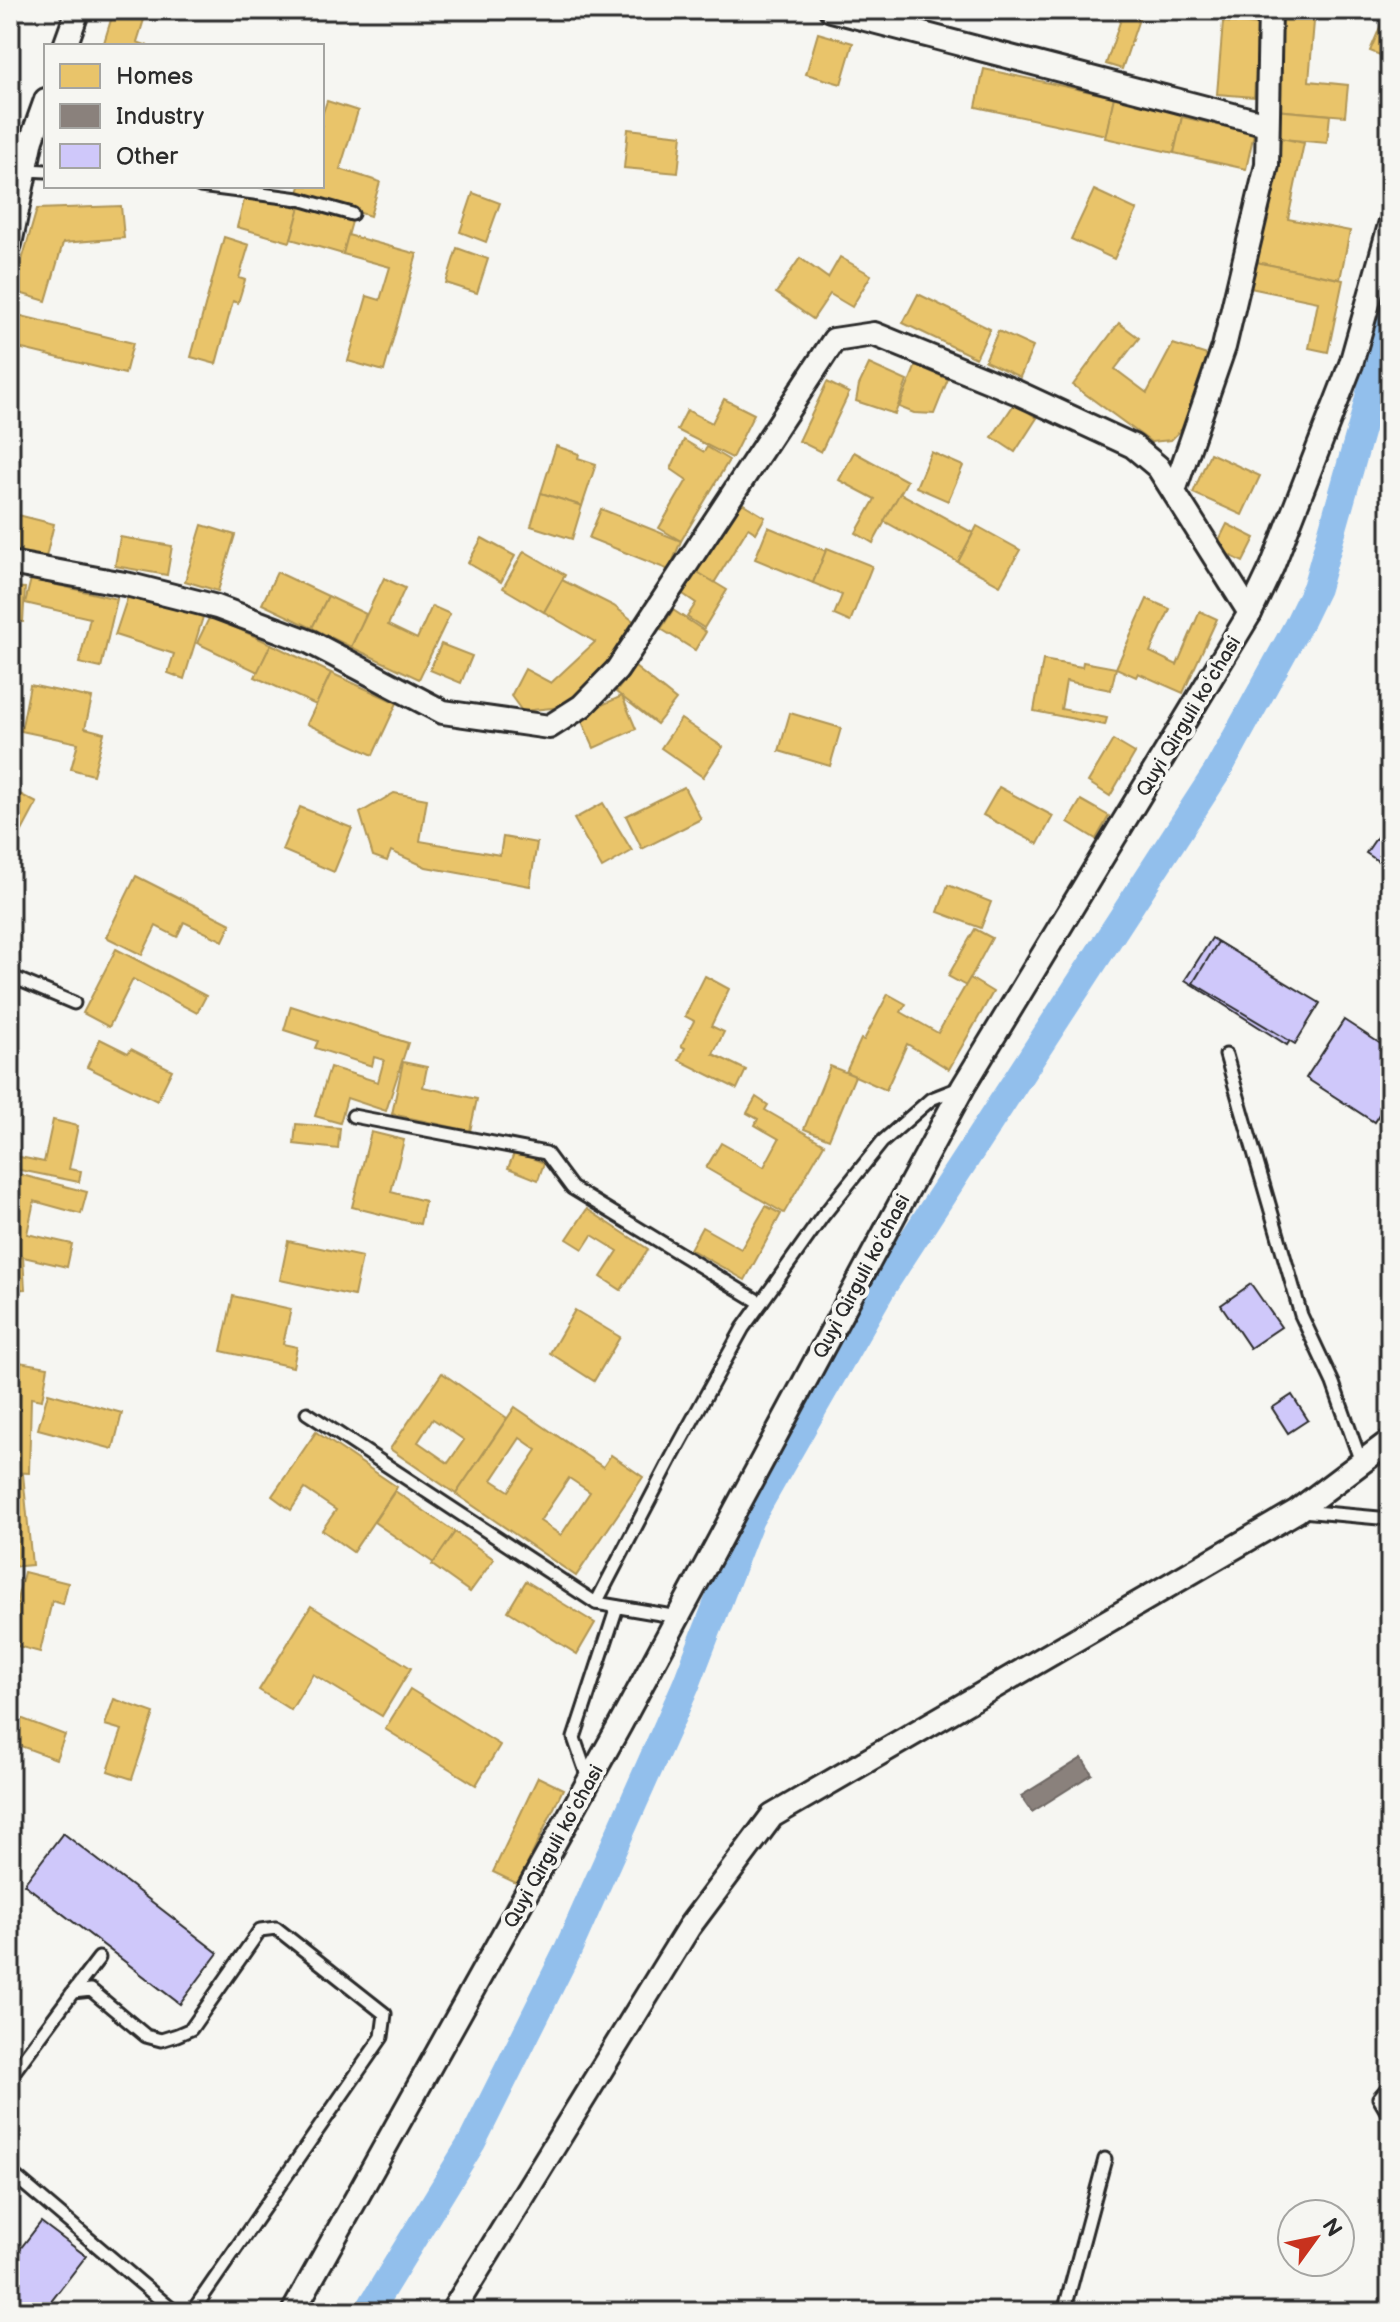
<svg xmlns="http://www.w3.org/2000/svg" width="1400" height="2322" viewBox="0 0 1400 2322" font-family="'Balsamiq Sans',sans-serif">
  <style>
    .homes { fill: #e9c46a; stroke: #b09657; stroke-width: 2; fill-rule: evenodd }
    .industry { fill: #8a817c; stroke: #6e6764; stroke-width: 2 }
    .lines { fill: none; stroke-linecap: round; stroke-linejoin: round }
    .canal { stroke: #92bfec; stroke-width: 28 }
    .building { fill: #cfc8fa; stroke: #2b2b2b; stroke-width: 2 }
    .lane-casing { stroke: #2b2b2b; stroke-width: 17 }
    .street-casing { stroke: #2b2b2b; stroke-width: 28 }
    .lane { stroke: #f6f6f2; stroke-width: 11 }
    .street { stroke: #f6f6f2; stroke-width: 22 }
    .labels { text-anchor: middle; stroke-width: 8; stroke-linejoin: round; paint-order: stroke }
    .street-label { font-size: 20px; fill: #2b2b2b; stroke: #f6f6f2 }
  </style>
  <rect width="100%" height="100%" fill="#f6f6f2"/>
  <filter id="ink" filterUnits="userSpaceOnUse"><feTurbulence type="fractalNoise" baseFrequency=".0125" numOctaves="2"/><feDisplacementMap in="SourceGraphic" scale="16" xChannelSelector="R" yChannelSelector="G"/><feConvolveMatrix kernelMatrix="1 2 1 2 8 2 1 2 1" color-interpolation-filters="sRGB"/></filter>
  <g filter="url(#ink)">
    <g class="homes">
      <polygon points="114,10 147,10 137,42 148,46 103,46"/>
      <polygon points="1124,10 1142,10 1122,69 1106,64"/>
      <polygon points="1282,10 1315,10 1309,81 1348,85 1345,116 1274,110"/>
      <polygon points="1386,13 1390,15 1390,59 1370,51"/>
      <polygon points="1223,22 1259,25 1254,97 1217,94"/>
      <polygon points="818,33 853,43 841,84 806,74"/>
      <polygon points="984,69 1114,97 1106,135 976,107"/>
      <polygon points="1114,97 1183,112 1174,153 1105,138"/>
      <polygon points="327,101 358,111 340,169 380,182 370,216 298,193 300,186 322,186 322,115"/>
      <polygon points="1274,110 1330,115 1327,143 1271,138"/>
      <polygon points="1182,117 1254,133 1246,169 1174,153"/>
      <polygon points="628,129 682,135 678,173 624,168"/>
      <polygon points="1281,138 1304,143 1288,219 1350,231 1340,279 1256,262"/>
      <polygon points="1094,190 1137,210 1114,259 1071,239"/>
      <polygon points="246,193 300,208 290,242 237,227"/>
      <polygon points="473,193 500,203 486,242 460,232"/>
      <polygon points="301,203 353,218 343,254 291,239"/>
      <polygon points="121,206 124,238 63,243 46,301 13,291 37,209"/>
      <polygon points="348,235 417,254 384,371 348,361 367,296 380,300 390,267 343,254"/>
      <polygon points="224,237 249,245 239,278 245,280 238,303 233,301 216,364 191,357"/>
      <polygon points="457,248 488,259 477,293 446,283"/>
      <polygon points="840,257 871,275 852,307 830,294 813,319 776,293 800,258 828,278"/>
      <polygon points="1256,262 1343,280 1328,352 1309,348 1318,302 1250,288"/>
      <polygon points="918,294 990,329 976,358 903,323"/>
      <polygon points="13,314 133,343 125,374 10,346"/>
      <polygon points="1119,323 1139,338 1115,369 1147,393 1173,344 1207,355 1190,421 1171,440 1151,442 1073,385"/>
      <polygon points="998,331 1033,347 1020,377 985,361"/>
      <polygon points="869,364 907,381 895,414 856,401 859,385"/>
      <polygon points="916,365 948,379 934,414 914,413 899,407"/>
      <polygon points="827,382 849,393 821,452 799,441"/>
      <polygon points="724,399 754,414 732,458 677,430 687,410 712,423"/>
      <polygon points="1015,403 1037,418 1015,452 992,437"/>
      <polygon points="684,440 704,452 707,447 729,460 681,541 659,528 687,480 671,469"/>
      <polygon points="556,446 579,454 578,458 596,464 582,506 541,493"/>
      <polygon points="854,452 907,481 873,543 856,533 875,499 839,480"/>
      <polygon points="931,452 963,466 948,501 916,487"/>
      <polygon points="1210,453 1260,476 1242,515 1193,493"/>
      <polygon points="541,493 582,506 572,539 531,526"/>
      <polygon points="900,493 973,533 958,562 884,521"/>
      <polygon points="737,500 765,517 756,533 748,528 714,583 694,570"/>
      <polygon points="601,509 681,541 669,570 589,538"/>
      <polygon points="10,513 54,524 45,561 10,552"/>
      <polygon points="1227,524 1255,538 1243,562 1215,548"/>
      <polygon points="202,525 235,535 218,591 185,581"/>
      <polygon points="977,526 1020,550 1000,585 958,562"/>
      <polygon points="768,527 826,551 813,583 755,559"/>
      <polygon points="120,537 172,546 167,575 115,566"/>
      <polygon points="482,538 515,556 501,582 468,563"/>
      <polygon points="827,548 872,566 850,622 834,615 842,595 813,583"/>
      <polygon points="524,551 565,575 544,612 503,588"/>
      <polygon points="694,570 727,590 704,628 687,617 696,603 680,592"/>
      <polygon points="277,572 328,596 312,628 262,604"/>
      <polygon points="384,578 405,588 388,625 417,639 432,606 450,614 419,679 351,647"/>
      <polygon points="31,579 117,599 101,668 79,663 90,618 25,603"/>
      <polygon points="562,580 614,606 636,623 619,655 562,707 522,711 511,696 525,669 551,683 595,642 544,612"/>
      <polygon points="10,587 25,588 23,622 10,621"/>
      <polygon points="129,593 203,617 184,679 168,673 174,654 115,635"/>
      <polygon points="328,596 366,614 351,647 312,628"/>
      <polygon points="1147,599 1170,609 1150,652 1177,665 1200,611 1217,619 1183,693 1138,673 1136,677 1116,668"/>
      <polygon points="673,610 706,632 695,650 661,629"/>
      <polygon points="210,616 271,644 258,672 197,643"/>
      <polygon points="271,644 331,673 316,705 255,677"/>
      <polygon points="441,644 472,656 461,683 430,670"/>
      <polygon points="1043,660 1082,667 1083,662 1116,668 1111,690 1066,681 1061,709 1107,718 1105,725 1034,711"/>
      <polygon points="635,667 676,700 657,724 616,692"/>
      <polygon points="331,673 397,703 373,755 307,724"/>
      <polygon points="30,685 92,698 85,728 104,733 93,775 71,769 78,743 21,731"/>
      <polygon points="622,696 636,729 594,748 579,715"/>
      <polygon points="790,713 841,728 830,766 779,751"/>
      <polygon points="681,719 723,747 703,777 661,748"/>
      <polygon points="1113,740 1135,753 1110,796 1088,782"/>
      <polygon points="684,787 701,819 642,849 626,816"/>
      <polygon points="999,787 1053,816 1038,844 983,815"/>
      <polygon points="10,789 37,803 21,833 10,828"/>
      <polygon points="394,793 427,799 420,841 500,855 503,837 537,843 530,886 426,867 391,851 387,861 373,856 360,813"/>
      <polygon points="1081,800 1109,816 1096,839 1068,822"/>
      <polygon points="603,803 632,851 602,868 574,819"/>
      <polygon points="300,807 352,828 334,872 282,850"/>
      <polygon points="136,876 231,924 223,941 184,922 177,937 156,926 142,955 106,937"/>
      <polygon points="948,885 991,902 981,928 938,912"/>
      <polygon points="975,929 992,938 966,986 948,976"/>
      <polygon points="116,949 206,996 197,1013 133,979 109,1027 83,1013"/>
      <polygon points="705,976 729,989 711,1026 724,1032 713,1054 746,1070 737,1089 679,1060 685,1048 681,1046 694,1021 685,1016"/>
      <polygon points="970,978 993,992 949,1069 907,1044 886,1090 846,1072 861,1039 864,1040 888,994 906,1004 901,1012 938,1033"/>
      <polygon points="291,1006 408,1043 386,1111 347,1098 340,1123 315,1116 330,1067 378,1082 384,1060 374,1057 372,1066 315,1048 318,1041 284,1030"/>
      <polygon points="100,1039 128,1053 131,1049 172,1070 157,1101 87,1067"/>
      <polygon points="403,1062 427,1067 423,1087 477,1099 470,1131 392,1114"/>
      <polygon points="830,1066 855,1076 829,1139 804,1129"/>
      <polygon points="756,1097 768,1105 765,1110 824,1144 784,1213 706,1168 721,1143 764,1167 779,1139 755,1125 758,1119 747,1113"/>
      <polygon points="53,1120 78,1126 69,1169 81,1171 79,1182 10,1168 10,1155 44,1162"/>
      <polygon points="296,1124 340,1128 338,1149 294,1144"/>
      <polygon points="371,1132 404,1140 391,1192 425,1201 420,1224 352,1207"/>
      <polygon points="515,1151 544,1163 538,1180 508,1168"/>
      <polygon points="18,1174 87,1192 81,1214 34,1201 27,1234 72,1244 67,1267 10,1254 10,1185 15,1186"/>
      <polygon points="766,1206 781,1214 745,1280 690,1249 702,1227 741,1249"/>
      <polygon points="587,1209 648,1249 621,1290 601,1277 618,1251 592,1235 583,1249 567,1239"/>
      <polygon points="288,1241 362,1257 354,1296 280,1280"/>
      <polygon points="23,1257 25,1289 10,1290 10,1258"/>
      <polygon points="233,1296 291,1309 283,1344 297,1347 293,1367 221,1351"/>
      <polygon points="575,1310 620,1337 594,1381 550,1353"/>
      <polygon points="10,1324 19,1362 48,1367 42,1400 31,1398 29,1473 10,1472"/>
      <path d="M 442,1373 L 507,1418 L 456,1494 L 390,1449 ZM 433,1419 L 464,1440 L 448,1463 L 418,1442 Z"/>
      <polygon points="48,1393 122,1413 113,1449 38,1429"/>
      <path d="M 515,1407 L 603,1467 L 611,1455 L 643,1477 L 576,1576 L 456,1494 ZM 520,1438 L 537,1450 L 509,1491 L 492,1480 ZM 569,1478 L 590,1492 L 561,1535 L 540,1521 Z"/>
      <polygon points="316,1432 397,1487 353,1552 322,1530 336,1510 305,1489 291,1510 272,1496"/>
      <polygon points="23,1474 32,1565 10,1567 10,1475"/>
      <polygon points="395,1491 455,1532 434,1563 374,1522"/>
      <polygon points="455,1532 494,1559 470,1592 432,1565"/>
      <polygon points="24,1572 68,1583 63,1604 52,1601 40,1652 10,1644 10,1627"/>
      <polygon points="526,1581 595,1623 577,1654 508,1611"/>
      <polygon points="311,1606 411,1668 382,1716 313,1674 291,1710 259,1690"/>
      <polygon points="410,1689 500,1745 476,1785 385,1729"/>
      <polygon points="114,1699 154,1713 132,1779 108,1771 122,1730 105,1725"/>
      <polygon points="10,1714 65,1735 56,1759 10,1742"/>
      <polygon points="538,1777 563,1789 518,1884 493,1872"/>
    </g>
    <polygon class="industry" points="1082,1758 1092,1774 1032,1812 1021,1796"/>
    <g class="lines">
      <polyline class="canal" points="368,2312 472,2142 566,1954 686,1685 750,1519 883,1286 1217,772 1297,627 1316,588 1363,422 1390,311"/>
    </g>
    <g class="building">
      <polygon points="1390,818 1390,869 1366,853"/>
      <polygon points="1212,938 1314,1002 1287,1045 1185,980"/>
      <polygon points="1218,942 1320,1003 1295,1044 1193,983"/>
      <polygon points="1344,1020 1390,1050 1390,1097 1374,1122 1306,1078"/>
      <polygon points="1251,1284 1281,1327 1250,1348 1221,1305"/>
      <polygon points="1292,1395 1308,1420 1288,1433 1272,1408"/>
      <polygon points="63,1833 218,1953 180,2004 24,1884"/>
      <polygon points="41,2222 86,2256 43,2312 10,2312 10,2262"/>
    </g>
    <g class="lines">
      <g class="lane-casing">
        <g id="lane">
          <polyline points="26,170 46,171"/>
          <polyline points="200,186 299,199 352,214"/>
          <polyline points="10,976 74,1003"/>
          <polyline points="1226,1055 1301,1315 1333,1383 1361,1462"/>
          <polyline points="353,1116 546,1153 572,1188 761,1303"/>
          <polyline points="307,1413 596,1603 678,1617"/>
          <polyline points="1302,1511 1390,1519"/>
          <polyline points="596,1603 672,1457 743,1328 761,1303 822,1217 882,1142 931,1099 959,1088"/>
          <polyline points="589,1781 574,1738 617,1607"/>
          <polyline points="73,1992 99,1958"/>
          <polyline points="10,2077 73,1992 91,1990 146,2036 161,2040 177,2035 191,2029 260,1930 276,1928 385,2014 382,2037 192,2312"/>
          <polyline points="1390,2085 1379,2098 1390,2117"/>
          <polyline points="10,2172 175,2312"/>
          <polyline points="1064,2312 1105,2159"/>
        </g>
      </g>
      <g class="street-casing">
        <g id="street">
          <polyline points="831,10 1267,124"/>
          <polyline points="65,46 78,10"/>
          <polyline points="10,244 32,139 46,100"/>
          <polyline points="1174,491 1224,347 1267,165 1270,10"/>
          <polyline points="10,563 130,585 217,607 310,642 443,712 549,727 582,706 617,670 834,340 874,334 1016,392 1133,446 1158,467 1250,613"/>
          <polyline points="293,2312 620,1725 963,1087 1250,613 1272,567 1351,364 1390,225"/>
          <polyline points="452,2312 689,1927 772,1816 1297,1511 1390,1441"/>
        </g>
      </g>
      <use href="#lane" class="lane"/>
      <use href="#street" class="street"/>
    </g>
  </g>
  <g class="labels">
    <g class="street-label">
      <text transform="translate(1188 716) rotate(-59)" y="7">Quyi Qirguli koʻchasi</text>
      <text transform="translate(861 1276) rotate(-62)" y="7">Quyi Qirguli koʻchasi</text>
      <text transform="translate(553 1846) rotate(-61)" y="7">Quyi Qirguli koʻchasi</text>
    </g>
  </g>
  <rect width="1400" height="2322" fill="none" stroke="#f6f6f2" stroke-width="40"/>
  <rect x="20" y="20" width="1360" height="2282" fill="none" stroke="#2b2b2b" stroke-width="3" filter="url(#ink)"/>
  <rect x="44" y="44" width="280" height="144" fill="#f6f6f2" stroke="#a5a5a2" stroke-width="2"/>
  <rect x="60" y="64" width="40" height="24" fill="#e9c46a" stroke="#a5a5a2" stroke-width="2"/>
  <text x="116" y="84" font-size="24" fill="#2b2b2b">Homes</text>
  <rect x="60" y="104" width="40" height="24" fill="#8a817c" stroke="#a5a5a2" stroke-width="2"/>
  <text x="116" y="124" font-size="24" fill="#2b2b2b">Industry</text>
  <rect x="60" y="144" width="40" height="24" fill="#cfc8fa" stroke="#a5a5a2" stroke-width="2"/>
  <text x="116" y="164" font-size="24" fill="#2b2b2b">Other</text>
  <g transform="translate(1316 2238) rotate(57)"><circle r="38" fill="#f6f6f2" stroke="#a5a5a2" stroke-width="2"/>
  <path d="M0-6L14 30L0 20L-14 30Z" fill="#c8321e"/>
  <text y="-12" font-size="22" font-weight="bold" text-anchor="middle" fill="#2b2b2b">N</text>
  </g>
</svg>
